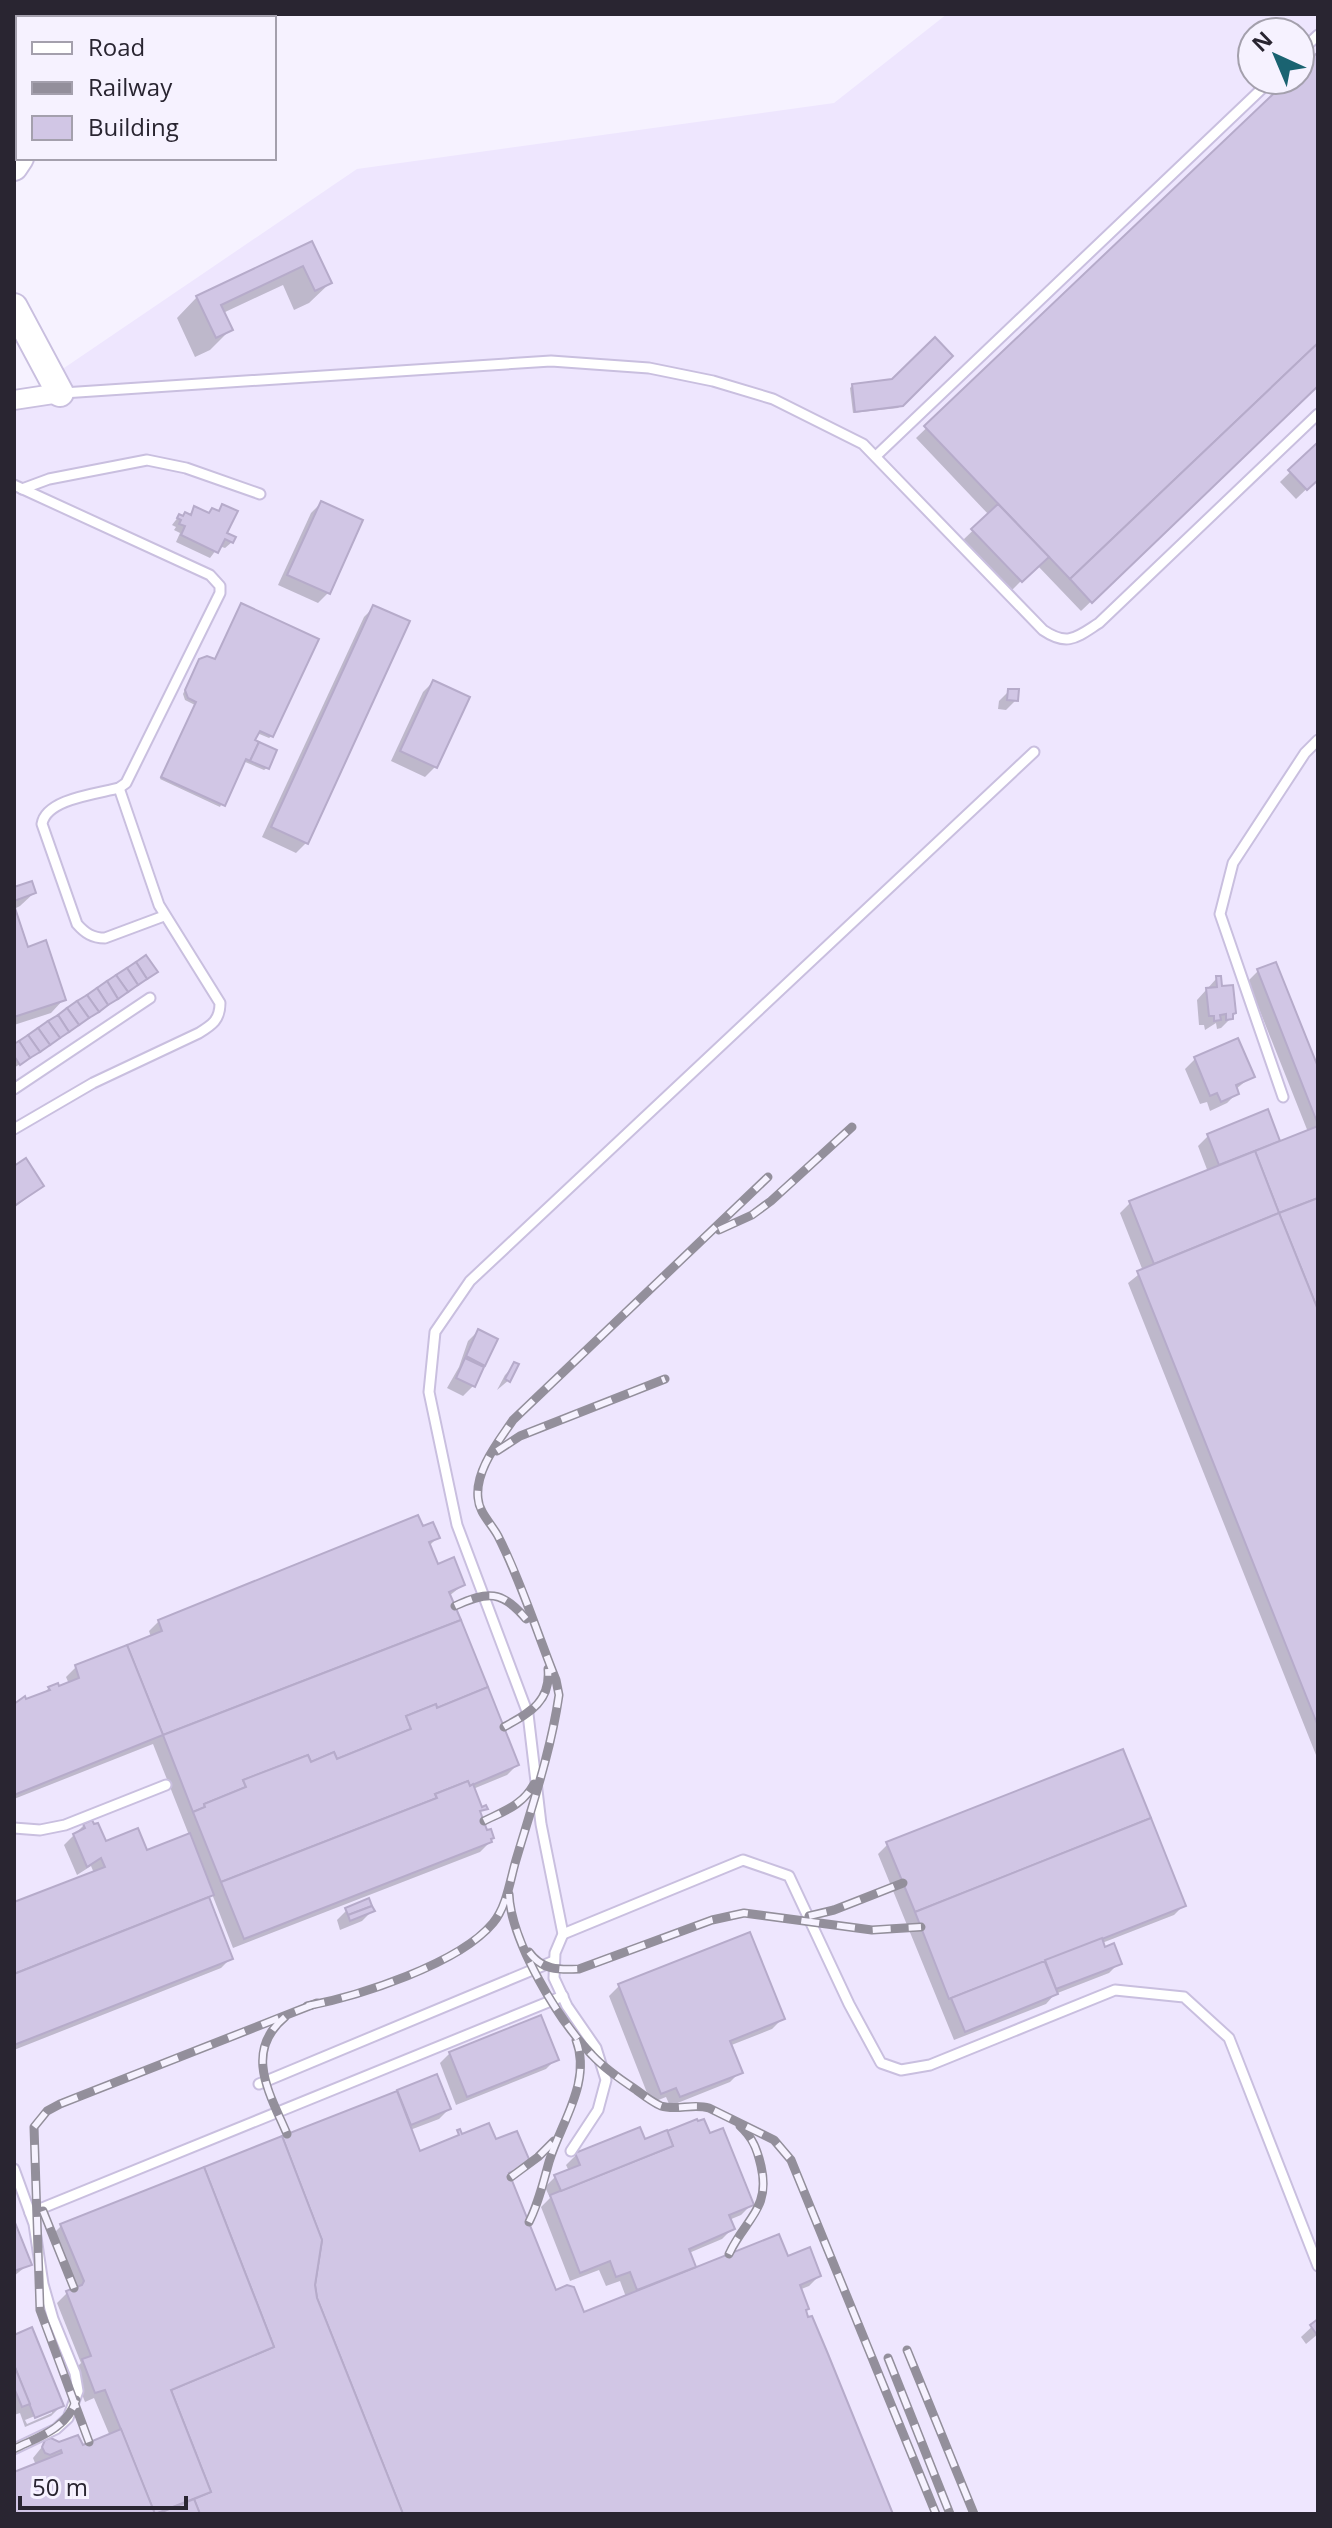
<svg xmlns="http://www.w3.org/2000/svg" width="1332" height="2528" viewBox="0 0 1332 2528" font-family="'Open Sans',sans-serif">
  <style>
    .built { fill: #eee6fe; fill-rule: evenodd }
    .shadow { fill: #0003; fill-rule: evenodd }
    .building { fill: #d1c6e5; stroke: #b6abca; stroke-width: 2 }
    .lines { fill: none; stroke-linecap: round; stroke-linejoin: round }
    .service-casing { stroke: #c9bfdf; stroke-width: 13 }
    .minor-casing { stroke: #c9bfdf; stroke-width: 22 }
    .secondary-casing { stroke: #c9bfdf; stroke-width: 30 }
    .service { stroke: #fff; stroke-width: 9 }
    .minor { stroke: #fff; stroke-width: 18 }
    .secondary { stroke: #fff; stroke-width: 26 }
    .rail-casing { stroke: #938f9b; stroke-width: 9 }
    .rail { stroke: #f6f2ff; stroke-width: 6; stroke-dasharray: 18; stroke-linecap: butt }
  </style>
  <rect width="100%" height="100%" fill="#f6f2ff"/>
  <path class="built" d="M 947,14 L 1318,14 L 1318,2514 L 14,2514 L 14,402 L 357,169 L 834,103 ZM 1252,32 L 1300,32 L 1300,80 L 1252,80 Z"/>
  <g class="shadow">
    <polygon points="1318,54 1318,385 1081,611 1037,565 1011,591 963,540 989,515 916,438 1291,80 1300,80 1300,71"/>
    <polygon points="311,244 330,283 309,303 294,310 283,285 223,313 230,330 210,350 195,357 177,318 197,297"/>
    <polygon points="950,356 898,408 853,413 850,388 852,386 893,381"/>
    <polygon points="1318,445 1318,478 1296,499 1280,482"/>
    <polygon points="321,503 328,593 318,603 278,585 311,513"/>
    <polygon points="223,506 225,534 232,542 225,548 219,546 210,558 176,542 180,533 174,530 176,527 172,525 179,516 188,516 195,508 208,514 217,512"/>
    <polygon points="374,607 306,843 296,853 262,837 364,617"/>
    <polygon points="197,664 272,736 269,738 257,733 252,741 267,768 264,770 243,761 220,807 160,779 195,705 185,700 183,694"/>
    <polygon points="433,682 435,767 425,777 391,761 423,692"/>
    <polygon points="1009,691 1016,700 1006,710 998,709 999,701"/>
    <polygon points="14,889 34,893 20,906 14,909"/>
    <polygon points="14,911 26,949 64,999 51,1013 14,1025"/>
    <polygon points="1275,964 1318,1073 1318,1760 1128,1283 1143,1271 1120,1213 1130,1203 1208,1172 1198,1146 1208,1136 1267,1112 1279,1144 1308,1132 1248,981 1258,971"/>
    <polygon points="153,974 14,1068 14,1047"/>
    <polygon points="1217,978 1231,1018 1221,1028 1217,1029 1216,1023 1205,1030 1204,1025 1199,1025 1197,1000"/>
    <polygon points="1237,1041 1252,1076 1236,1089 1237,1093 1227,1103 1210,1111 1207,1102 1200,1104 1185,1069 1195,1059"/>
    <polygon points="14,1168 42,1186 14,1208"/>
    <polygon points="478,1331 484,1365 473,1386 463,1396 447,1388 459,1367 468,1341"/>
    <polygon points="515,1365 509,1380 497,1390 505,1375"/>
    <polygon points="422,1529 437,1538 429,1546 437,1566 463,1585 449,1596 517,1765 507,1775 473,1789 478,1812 490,1842 480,1852 233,1948 212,1894 208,1899 231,1958 221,1968 14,2050 14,1904 94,1873 91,1866 77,1875 64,1845 84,1825 93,1827 105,1843 146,1853 189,1835 153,1744 14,1799 14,1706 43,1694 49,1688 69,1684 66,1677 76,1667 151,1637 149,1631 159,1621"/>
    <polygon points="888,1844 1184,1905 1174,1915 1102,1943 1104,1949 1119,1963 1109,1973 1055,1994 1046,2004 954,2040 878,1854"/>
    <polygon points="347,1910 372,1911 362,1921 340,1930 337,1920"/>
    <polygon points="748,1934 782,2019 772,2029 729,2046 740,2072 730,2082 670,2106 666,2097 651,2103 609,1996 619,1986"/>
    <polygon points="450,2053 556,2059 546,2069 456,2105 440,2063"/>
    <polygon points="436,2077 449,2109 439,2119 410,2130 419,2154 495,2141 521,2166 510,2177 554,2292 583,2315 626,2297 620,2281 606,2286 599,2270 570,2281 541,2207 550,2198 545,2187 555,2177 569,2171 566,2165 576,2155 644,2142 751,2205 741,2215 729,2220 732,2229 722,2239 689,2253 695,2269 787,2258 819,2276 809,2286 799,2290 804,2311 890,2514 14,2514 14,2474 39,2464 35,2463 33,2458 46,2442 81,2448 110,2436 94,2398 85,2402 73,2371 81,2363 57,2303 67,2293 73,2290 51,2236 61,2226"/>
    <polygon points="14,2226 29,2264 14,2276"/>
    <polygon points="1318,2321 1318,2334 1306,2344 1301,2337"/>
    <path d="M 14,2337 L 61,2406 L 51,2416 L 25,2427 L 20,2413 L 14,2415 ZM 52,2409 L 52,2413 L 27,2424 L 25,2420 Z"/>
  </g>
  <g class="building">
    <polygon points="1318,52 1318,343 1070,579 924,426 1288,80 1300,80 1300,69"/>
    <polygon points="312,241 332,283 315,291 303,266 221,305 233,330 216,338 196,296"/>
    <polygon points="935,337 953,356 903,406 855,412 852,384 892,379"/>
    <polygon points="1318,343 1318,386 1092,603 1070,579"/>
    <polygon points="1318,442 1318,480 1307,490 1288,470"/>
    <polygon points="321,501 363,520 330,594 287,575"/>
    <polygon points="222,504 238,511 227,533 236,537 233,543 225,539 218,553 181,535 185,526 179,524 181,520 177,518 179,514 183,516 185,512 191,515 194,506 209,513 212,508 219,511"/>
    <polygon points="998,504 1049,557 1022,582 971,529"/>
    <polygon points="241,603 319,639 273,737 260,731 255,740 259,742 250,761 246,759 225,806 161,777 196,702 188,698 185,690 199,659 207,656 215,659"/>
    <polygon points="373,605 410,621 308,844 271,827"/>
    <polygon points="433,680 470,697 437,768 400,751"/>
    <polygon points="1008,689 1019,689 1018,701 1007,700"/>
    <polygon points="259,742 277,750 269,769 250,761"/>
    <polygon points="32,881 36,893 14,901 14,887"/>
    <polygon points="14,905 28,947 46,940 66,1000 14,1017"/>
    <polygon points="146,955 158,972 147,979 136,962"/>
    <polygon points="136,962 147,979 138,985 127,968"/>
    <polygon points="1276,962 1318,1067 1317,1122 1257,969"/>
    <polygon points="127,968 138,985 128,992 116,975"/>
    <polygon points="116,975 128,992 118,999 107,981"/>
    <polygon points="1216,976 1221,976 1222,986 1233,985 1236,1013 1233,1014 1233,1019 1226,1020 1226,1014 1220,1015 1221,1020 1214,1021 1214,1016 1209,1016 1206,988 1217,987"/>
    <polygon points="107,981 118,999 108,1005 97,988"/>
    <polygon points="97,988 108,1005 99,1012 87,995"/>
    <polygon points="87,995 99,1012 89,1018 77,1001"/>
    <polygon points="77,1001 89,1018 79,1025 67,1008"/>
    <polygon points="67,1008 79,1025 69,1032 58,1015"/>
    <polygon points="58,1015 69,1032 60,1038 48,1021"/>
    <polygon points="48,1021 60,1038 50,1045 38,1028"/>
    <polygon points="38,1028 50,1045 40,1052 28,1035"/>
    <polygon points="28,1035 40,1052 30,1058 19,1041"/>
    <polygon points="1238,1038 1255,1077 1236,1085 1239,1094 1221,1102 1217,1093 1210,1096 1194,1057"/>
    <polygon points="19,1041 30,1058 20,1065 14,1056 14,1044"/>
    <polygon points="1268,1109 1280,1141 1219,1165 1207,1134"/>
    <polygon points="1318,1126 1318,1198 1279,1213 1255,1151"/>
    <polygon points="1255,1151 1279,1213 1154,1264 1129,1201"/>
    <polygon points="26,1158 44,1186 14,1206 14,1166"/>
    <polygon points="1318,1198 1318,1310 1279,1213"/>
    <polygon points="1279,1213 1318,1310 1318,1726 1137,1271"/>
    <polygon points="478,1329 498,1339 485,1366 466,1356"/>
    <polygon points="465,1358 484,1367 475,1387 456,1378"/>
    <polygon points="514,1362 519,1364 510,1382 505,1379"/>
    <polygon points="418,1515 423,1526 433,1522 440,1538 429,1542 438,1564 454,1557 465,1585 449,1592 461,1620 163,1735 127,1645 162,1631 158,1620"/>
    <polygon points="461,1620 488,1687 437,1708 436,1704 406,1716 411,1729 337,1759 334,1752 311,1762 308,1755 243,1780 246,1787 204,1804 205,1807 193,1812 163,1735"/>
    <polygon points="127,1645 163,1735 14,1795 14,1704 25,1696 26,1699 50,1690 48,1687 58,1683 59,1686 79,1678 75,1665"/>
    <polygon points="488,1687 519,1765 470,1786 468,1781 435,1794 437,1798 221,1882 193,1812 205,1807 204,1804 246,1787 243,1780 308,1755 311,1762 334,1752 337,1759 411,1729 406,1716 436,1704 437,1708"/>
    <polygon points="1123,1749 1151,1818 915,1912 886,1842"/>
    <polygon points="468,1781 470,1786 473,1784 482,1807 486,1805 488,1809 480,1811 487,1830 491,1829 494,1838 491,1839 492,1842 244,1939 221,1882 437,1798 435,1794"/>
    <polygon points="1151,1818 1186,1906 949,1999 915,1912"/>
    <polygon points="92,1820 94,1824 98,1823 106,1841 138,1828 147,1850 190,1833 214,1895 14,1974 14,1902 105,1867 101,1858 87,1867 73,1834 85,1828 83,1824"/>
    <polygon points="209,1897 233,1959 14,2045 14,1974"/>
    <polygon points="369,1898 372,1906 348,1915 345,1908"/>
    <polygon points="372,1906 375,1911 350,1921 348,1915"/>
    <polygon points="750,1932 785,2019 730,2041 743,2073 680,2097 676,2088 661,2094 618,1984"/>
    <polygon points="1102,1938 1105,1947 1114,1943 1122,1964 1056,1989 1045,1960"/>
    <polygon points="1042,1962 1045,1962 1058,1994 965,2032 951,1998"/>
    <polygon points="541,2015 559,2060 467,2097 449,2052"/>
    <polygon points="437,2074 451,2109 411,2125 397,2090"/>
    <polygon points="397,2091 420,2151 459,2135 457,2130 460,2129 462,2134 489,2123 496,2139 517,2131 529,2159 523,2167 509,2173 556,2290 567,2285 574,2287 584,2312 779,2234 788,2256 810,2247 821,2276 800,2285 809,2309 806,2310 808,2317 812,2316 828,2354 893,2514 403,2514 317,2298 315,2285 322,2240 282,2136"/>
    <polygon points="697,2119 698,2121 704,2119 710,2133 723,2128 754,2205 729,2215 735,2229 689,2249 696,2267 637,2290 630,2272 616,2277 610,2261 580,2273 550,2195 673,2146 667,2131"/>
    <polygon points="640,2127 645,2139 667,2130 673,2146 561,2191 554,2175 580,2165 575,2153"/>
    <polygon points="282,2136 322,2240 315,2285 317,2298 403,2514 200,2514 194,2499 211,2492 171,2390 274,2347 204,2167"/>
    <polygon points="204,2167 274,2347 171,2390 211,2492 155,2514 105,2390 95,2393 82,2359 91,2356 66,2291 82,2285 84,2281 60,2224"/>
    <polygon points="14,2220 32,2265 14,2271"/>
    <polygon points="1318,2319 1318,2335 1317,2335 1310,2325"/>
    <polygon points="32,2327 64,2406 35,2418 14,2365 14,2335"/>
    <polygon points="14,2365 30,2404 22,2407 14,2388"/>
    <polygon points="121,2429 155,2514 14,2514 14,2472 62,2453 61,2450 50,2455 45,2453 42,2447 45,2440 51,2438 59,2442 78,2435 83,2445"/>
    <polygon points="194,2499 200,2514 157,2514"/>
  </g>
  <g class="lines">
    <g class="service-casing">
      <g id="service">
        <polyline points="1300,52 1318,35"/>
        <path d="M 63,393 L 551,361 L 649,368 L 713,381 L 773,399 L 863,444 L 1043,630 C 1068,647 1077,637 1099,623 L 1318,414"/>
        <polyline points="876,456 1271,80"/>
        <path d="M 14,485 L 210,575 L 220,586 L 220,593 L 126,783 L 119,788 C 96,794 46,799 42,824 L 77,924 C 85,933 92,938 105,938 L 164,916"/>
        <polyline points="22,489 49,479 147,460 186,468 260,494"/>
        <polyline points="14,1089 150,998"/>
        <polyline points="1283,1097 1220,914 1233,863 1305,753 1318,740"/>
        <path d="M 14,1129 L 93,1083 L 199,1033 C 212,1025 220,1020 220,1003 L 159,905 L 119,788"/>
        <polyline points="14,1828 40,1830 65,1825 166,1785"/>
        <polyline points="563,1934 743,1860 789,1876 849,2004 881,2063 901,2070 930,2065 1115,1990 1184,1997 1229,2038 1318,2266"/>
        <polyline points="259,2084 554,1961"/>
        <polyline points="571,2151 598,2110 606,2080 596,2048 567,2006 554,1978 555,1953 563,1934 541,1824 528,1714 457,1525 429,1392 435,1332 470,1281 1034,752"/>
        <polyline points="14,2169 34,2224 43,2284 53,2319 75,2373 78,2391 68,2418 56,2429 14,2449"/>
        <polyline points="30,2213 563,1996"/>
      </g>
    </g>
    <g class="minor-casing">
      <polyline id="minor" points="14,400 60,393"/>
    </g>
    <g class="secondary-casing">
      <g id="secondary">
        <polyline points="83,18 84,14"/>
        <polyline points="14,167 20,158"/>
        <polyline points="14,307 60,393"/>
      </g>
    </g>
    <use href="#service" class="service"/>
    <use href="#minor" class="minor"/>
    <use href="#secondary" class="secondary"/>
    <g class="rail-casing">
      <g id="rail">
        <polyline points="719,1230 752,1215 771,1201 852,1127"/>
        <polyline points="497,1451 520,1436 665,1379"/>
        <path d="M 455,1606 C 488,1591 502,1590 526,1619"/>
        <path d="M 504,1727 C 529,1713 551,1702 548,1669"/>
        <path d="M 484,1821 C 504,1811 523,1805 534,1784"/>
        <path d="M 509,1894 C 511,1942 559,2021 592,2055 C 604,2068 620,2079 635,2089 C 643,2095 652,2102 661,2106 C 677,2111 693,2103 709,2108 L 774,2140 L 791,2160 L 936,2514"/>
        <polyline points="809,1916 834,1910 903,1883"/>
        <path d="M 529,1952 C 542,1970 558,1970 579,1969 L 712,1920 L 744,1913 L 872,1930 L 921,1927"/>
        <path d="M 307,2006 C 359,1996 459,1964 493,1923 C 507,1906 510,1880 516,1860 C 532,1806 551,1751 559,1695 L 556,1680 C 537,1633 521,1581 498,1536 C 491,1523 479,1513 478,1498 C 475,1470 499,1441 513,1420 L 768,1177"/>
        <path d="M 285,2017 C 243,2052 270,2094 287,2134"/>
        <polyline points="511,2177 538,2157 554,2141"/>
        <polyline points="43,2211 74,2288"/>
        <path d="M 529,2222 C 539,2202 543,2183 549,2162 C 561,2122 592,2082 576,2040"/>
        <path d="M 729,2254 C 745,2219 771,2209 761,2166 C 757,2149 753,2138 740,2126"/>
        <polyline points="907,2350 974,2514"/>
        <polyline points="888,2358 950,2514"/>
        <polyline points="89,2442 40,2310 34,2127 47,2111 60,2104 317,2003"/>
        <path d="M 14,2449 C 38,2437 67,2429 76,2400"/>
      </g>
    </g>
    <use href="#rail" class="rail"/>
  </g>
  <rect width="1332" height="2528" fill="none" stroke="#292531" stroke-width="32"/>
  <rect x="16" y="16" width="260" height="144" fill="#f6f2ff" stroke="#a4a0ad" stroke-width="2"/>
  <rect x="32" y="42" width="40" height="12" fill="#ffffff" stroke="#a4a0ad" stroke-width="2"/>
  <text x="88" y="56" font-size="24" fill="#292531">Road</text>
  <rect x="32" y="82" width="40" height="12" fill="#938f9b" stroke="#a4a0ad" stroke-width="2"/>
  <text x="88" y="96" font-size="24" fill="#292531">Railway</text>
  <rect x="32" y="116" width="40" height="24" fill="#d1c6e5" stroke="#a4a0ad" stroke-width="2"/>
  <text x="88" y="136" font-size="24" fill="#292531">Building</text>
  <g transform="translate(1276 56) rotate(316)"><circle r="38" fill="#f6f2ff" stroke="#a4a0ad" stroke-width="2"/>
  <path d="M0-6L14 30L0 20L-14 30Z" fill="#1a6371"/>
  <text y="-12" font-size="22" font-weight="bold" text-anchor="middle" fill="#292531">N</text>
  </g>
  <path d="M20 2496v12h166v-12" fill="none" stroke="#292531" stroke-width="4"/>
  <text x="32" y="2496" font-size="24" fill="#292531" stroke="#f6f2ff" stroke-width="6" paint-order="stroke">50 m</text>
</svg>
